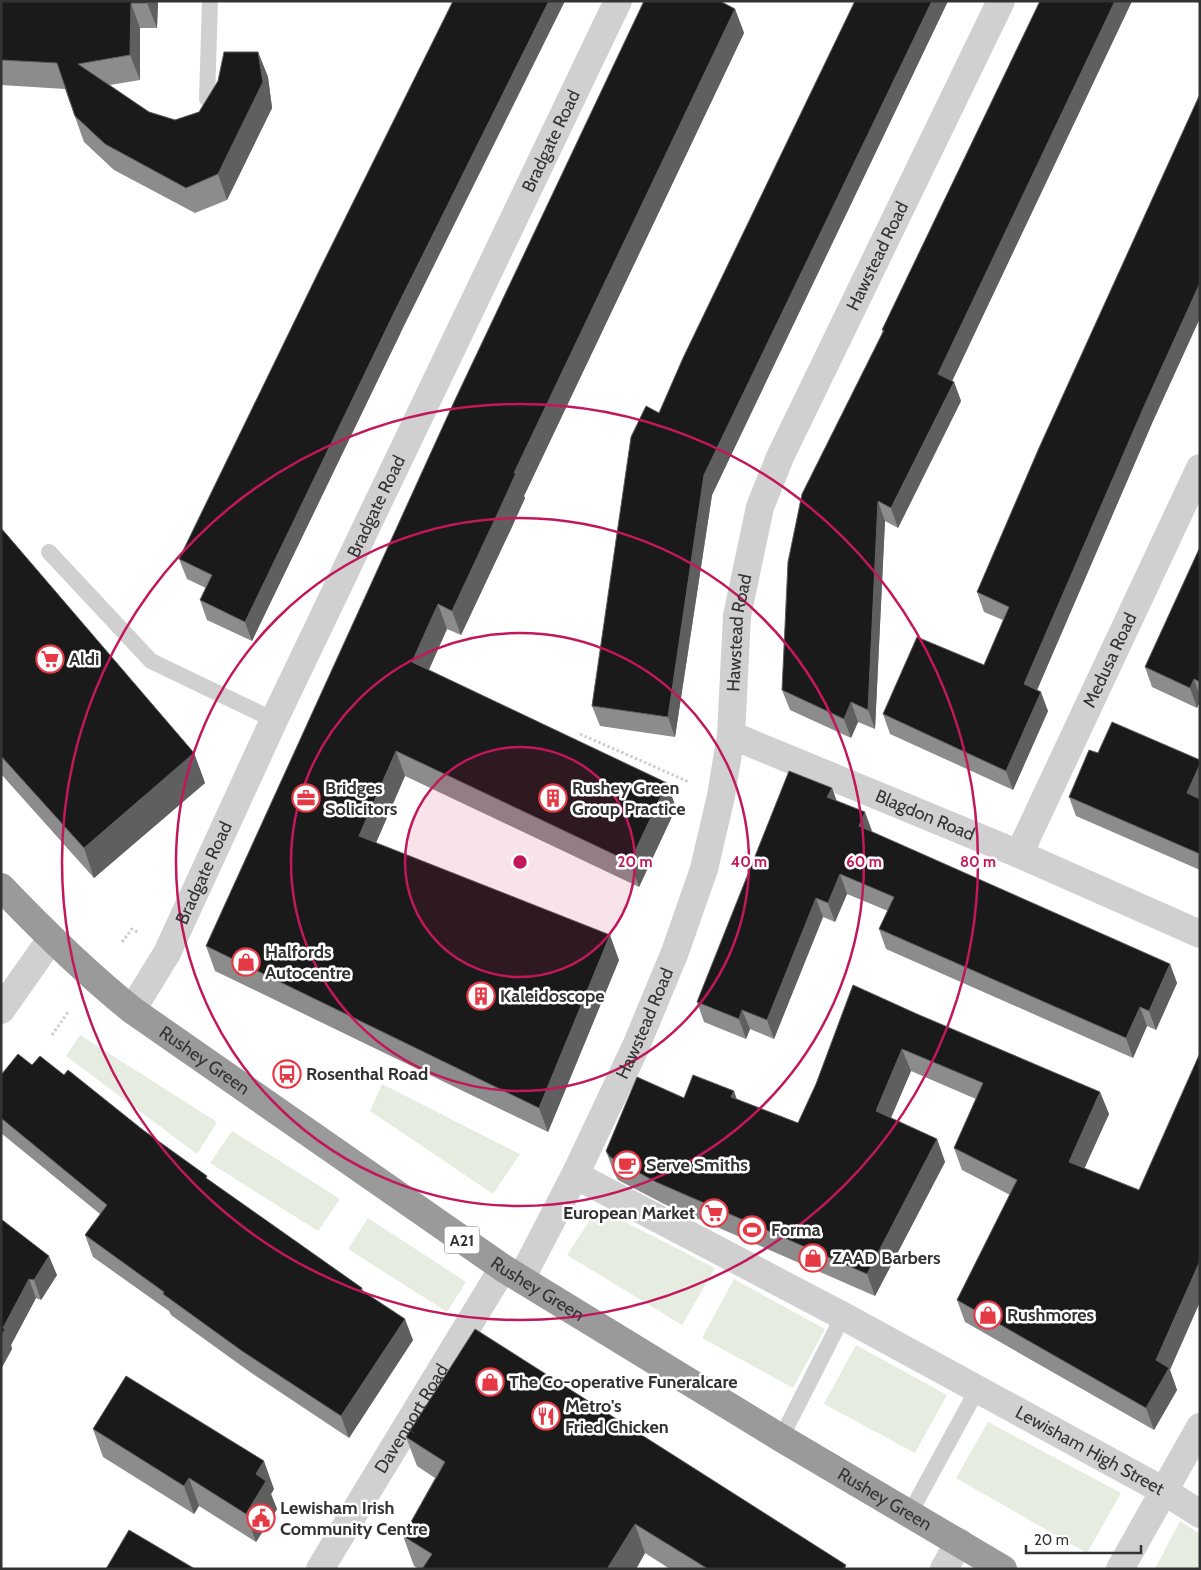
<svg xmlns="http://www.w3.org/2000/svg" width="1201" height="1570" viewBox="0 0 1201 1570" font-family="Cabin,sans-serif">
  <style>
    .green { fill: #e6ecdf }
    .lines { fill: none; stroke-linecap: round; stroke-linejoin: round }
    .path { stroke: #cdcdcd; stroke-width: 3; stroke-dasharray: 2.5 2.5; stroke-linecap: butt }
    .lane { stroke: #d0d0d0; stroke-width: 16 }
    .street { stroke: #d0d0d0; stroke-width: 28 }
    .highway { stroke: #9a9a9a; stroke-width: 28 }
    .wall { fill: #8c8c8c }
    .shaded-wall { fill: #5f5f5f }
    .building { fill: #1a1a1a; stroke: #5f5f5f }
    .ring { fill: none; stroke: #c2185b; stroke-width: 2.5 }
    .labels { text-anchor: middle; stroke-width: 5; stroke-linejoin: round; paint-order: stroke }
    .shield { fill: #fff; stroke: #707070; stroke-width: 1 }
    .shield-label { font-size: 16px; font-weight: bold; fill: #333 }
    .street-label { font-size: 18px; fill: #333; stroke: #fff }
    .poi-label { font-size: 18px; font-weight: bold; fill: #333; stroke: #fff; text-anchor: start }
    .centre { fill: #c2185b; stroke: #fff; stroke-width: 2.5 }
    .ring-label { font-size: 15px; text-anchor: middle; font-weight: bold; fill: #c2185b; stroke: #fff; stroke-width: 5; stroke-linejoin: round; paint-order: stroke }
  </style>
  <rect width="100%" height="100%" fill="#fff"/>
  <g class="green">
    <polygon points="80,1035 217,1122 197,1154 66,1056"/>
    <polygon points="382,1084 520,1154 493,1194 370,1111"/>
    <polygon points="232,1131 340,1199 318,1231 210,1163"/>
    <polygon points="598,1208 715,1268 682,1325 567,1255"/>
    <polygon points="368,1218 466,1282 447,1312 348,1249"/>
    <polygon points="734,1279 825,1329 793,1388 702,1338"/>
    <polygon points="856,1345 947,1395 915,1453 824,1404"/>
    <polygon points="988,1422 1121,1493 1087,1553 956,1478"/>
    <polygon points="1180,1521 1200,1534 1200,1569 1155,1569"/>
  </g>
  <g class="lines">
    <g class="path">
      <polyline points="580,734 689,782"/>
      <polyline points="122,942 132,929 139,933"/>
      <polyline points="52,1035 68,1012"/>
    </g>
    <g class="lane">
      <polyline points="207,99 210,1"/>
      <polyline points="49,552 151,661 274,720"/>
      <polyline points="781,1438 843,1316"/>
      <polyline points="910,1513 977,1390"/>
    </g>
    <g class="street">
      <path id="s1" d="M 731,735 L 1019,854 L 1200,934"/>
      <path id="s2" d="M 1019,854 L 1200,468"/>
      <polyline points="1,1010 51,939"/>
      <path id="s3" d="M 132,1010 L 167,953 L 274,720 L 618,1"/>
      <path id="s4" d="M 575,1175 L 843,1316 L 1164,1491 L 1200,1514"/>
      <path id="s5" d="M 521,1279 L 575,1175 L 636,1046 L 675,952 L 704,869 L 721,796 L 731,735 L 737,616 L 760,507 L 780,457 L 1001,1"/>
      <path id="s6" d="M 320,1569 L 503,1268"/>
      <polyline points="944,1569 959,1542"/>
      <polyline points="1120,1569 1200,1427"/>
    </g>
    <path class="highway" id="s7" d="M 1,887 C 43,931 85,972 132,1010 L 503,1268 L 781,1438 L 1003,1569"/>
  </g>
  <g class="wall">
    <polygon points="1,1 158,1 157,28 140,28 140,80 110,85 149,112 175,120 199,112 258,52 268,77 272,108 227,200 195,213 114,170 84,142 65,89 1,85"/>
    <polygon points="855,1 948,1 712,495 675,737 600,726 592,706 659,413"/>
    <polygon points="1040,1 1132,1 952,381 954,382 961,401 898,528 885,521 875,729 858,722 851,738 790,710 782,690 883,332 882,330"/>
    <polygon points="735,9 744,33 524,496 525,498 511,529 461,635 447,629 429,670 667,783 676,808 639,887 405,776 376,843 619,960 548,1132 215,971 206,946"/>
    <polygon points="1200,94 1200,318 1153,421 1037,690 1048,711 1013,790 890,734 883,714 984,665 1003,620 984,612 977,592"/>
    <polygon points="401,332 252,641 207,620 200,600 206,588 187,579 179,559"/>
    <polygon points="1,528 194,753 205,783 94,878 1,774"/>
    <polygon points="1200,547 1200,701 1197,708 1152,687 1145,667"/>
    <polygon points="1098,753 1200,760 1200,870 1076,816 1069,797"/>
    <polygon points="832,788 836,800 872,832 1170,964 1177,983 1156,1030 1147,1026 1133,1058 886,949 879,929 888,911 847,894 835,922 823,917 774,1039 750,1029 746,1039 704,1022 697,1002"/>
    <polygon points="917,1014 1100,1092 1109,1114 1084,1168 1170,1370 1177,1390 1154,1430 965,1322 957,1300 1010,1195 962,1170 954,1148 976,1099 911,1071 891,1118 937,1139 945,1162 875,1296 664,1204 618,1180 614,1173 606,1151 684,1098 737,1099 798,1123"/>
    <polygon points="32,1065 64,1075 143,1130 209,1180 362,1288 364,1292 413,1340 349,1438 250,1372 171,1315 169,1311 93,1257 85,1235 100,1214 1,1133 1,1075"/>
    <polygon points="1,1219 57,1275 41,1300 36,1298 11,1345 12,1349 1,1369"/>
    <polygon points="93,1429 274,1489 271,1494 277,1509 256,1542 199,1506 194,1514 103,1457"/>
    <polygon points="406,1437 847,1569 670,1569 645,1553 636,1569 419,1569 414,1566 403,1536 435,1478 417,1466"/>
  </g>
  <g class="shaded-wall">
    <polygon points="147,1 158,1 157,28 147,3"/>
    <polygon points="549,1 565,1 401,332 252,641 245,622 394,313"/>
    <polygon points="932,1 948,1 712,495 675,737 668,717 704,475"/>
    <polygon points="1115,1 1132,1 946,394 938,374"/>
    <polygon points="131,3 140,28 140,80 130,55"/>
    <polygon points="735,9 744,33 524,496 525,498 511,529 461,635 452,611 514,473"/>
    <polygon points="258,52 268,77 272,108 227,200 218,174"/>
    <polygon points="1200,283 1200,318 1153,421 1031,704 1024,684 1146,402"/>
    <polygon points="954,382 961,401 898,528 891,508"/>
    <polygon points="878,501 885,521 875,729 868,710"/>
    <polygon points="438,604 447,629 421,687 412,662"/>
    <polygon points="1194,679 1200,696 1200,701 1197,708 1190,688"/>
    <polygon points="1041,692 1048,711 1013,790 1006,771"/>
    <polygon points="851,702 858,722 851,738 844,719"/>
    <polygon points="396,751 405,776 368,861 359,836"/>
    <polygon points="194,753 205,783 94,878 84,848"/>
    <polygon points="1200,764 1200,799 1187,793"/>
    <polygon points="667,783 676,808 639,887 630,862"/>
    <polygon points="832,788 839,807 827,797"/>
    <polygon points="865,812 872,831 866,846 859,826"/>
    <polygon points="840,874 847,894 835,922 828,903"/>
    <polygon points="816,898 823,917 774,1039 767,1020"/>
    <polygon points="610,935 619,960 548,1132 539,1108"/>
    <polygon points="1170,964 1177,983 1156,1030 1149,1011"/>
    <polygon points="1140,1007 1147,1026 1133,1058 1126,1038"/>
    <polygon points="742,1010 750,1029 746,1039 739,1019"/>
    <polygon points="902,1049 911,1071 884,1134 876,1111"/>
    <polygon points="734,1091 742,1114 731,1097"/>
    <polygon points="1100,1092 1109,1114 1077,1185 1069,1162"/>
    <polygon points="937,1139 945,1162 875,1296 867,1274"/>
    <polygon points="49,1256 57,1275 41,1300 34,1280"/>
    <polygon points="1200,1261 1200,1302 1170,1370 1177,1390 1154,1430 1146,1408 1156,1360"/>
    <polygon points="29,1279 36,1298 11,1345 12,1349 1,1369 1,1337 3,1328"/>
    <polygon points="405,1319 413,1340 349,1438 341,1416"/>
    <polygon points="264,1461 274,1489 271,1494 277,1509 256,1542 246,1514 256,1474"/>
    <polygon points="189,1478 199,1506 194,1514 184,1486"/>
    <polygon points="635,1524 645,1553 636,1569 607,1569"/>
  </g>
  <g class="building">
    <polygon points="1,1 147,1 147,3 131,3 130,55 78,64 149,112 175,120 199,112 218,81 224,52 258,52 263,82 218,174 186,188 105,144 75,116 57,63 1,60"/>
    <polygon points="453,1 549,1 394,313 245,622 200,600 212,575 179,559 319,271"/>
    <polygon points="644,1 720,1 735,9 514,473 516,473 502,504 452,611 438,604 412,662 667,783 630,862 396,751 359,836 610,935 539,1108 206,946 454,402"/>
    <polygon points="855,1 932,1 704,475 668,717 592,706 631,437 646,406 659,413 683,358"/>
    <polygon points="1040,1 1115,1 938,374 954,382 891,508 878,501 868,710 851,702 844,719 782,690 788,562 802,494 884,330 882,330 905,282"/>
    <polygon points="1200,94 1200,283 1146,402 1024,684 1041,692 1006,771 883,714 917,637 984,665 1009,607 977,592 1039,448"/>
    <polygon points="1,528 194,753 84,848 1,756"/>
    <polygon points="1200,547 1200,682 1194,679 1190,688 1145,667"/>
    <polygon points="1112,722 1200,760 1200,764 1187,793 1200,799 1200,854 1069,797 1089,750 1098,753"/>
    <polygon points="789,771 832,788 827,797 865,812 859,826 1170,964 1149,1011 1140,1007 1126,1038 879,929 894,897 840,874 828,903 816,898 767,1020 742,1010 739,1019 697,1002"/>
    <polygon points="853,985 917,1014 1100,1092 1069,1162 1139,1190 1200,1053 1200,1261 1156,1360 1169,1368 1146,1408 957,1300 1017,1180 954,1148 983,1083 902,1049 876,1111 937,1139 867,1274 656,1182 610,1157 606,1151 637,1077 684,1098 693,1075 734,1091 731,1097 798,1123 816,1084"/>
    <polygon points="18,1054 32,1065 40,1056 64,1075 68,1070 143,1130 207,1176 206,1178 362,1288 361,1290 405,1319 341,1416 242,1351 163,1294 164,1292 85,1235 107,1205 1,1118 1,1075"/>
    <polygon points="1,1219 49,1256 34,1280 29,1279 3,1328 5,1329 1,1337"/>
    <polygon points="475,1329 846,1565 844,1569 708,1569 635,1524 607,1569 422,1569 432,1554 403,1536 445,1462 406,1437"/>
    <polygon points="126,1376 264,1461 256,1474 266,1481 246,1514 189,1478 184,1486 93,1429"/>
    <polygon points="129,1530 195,1569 106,1569"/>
  </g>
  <circle cx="520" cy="862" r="115" fill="#c2185b" fill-opacity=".12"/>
  <g class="ring">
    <circle cx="520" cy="862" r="115"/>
    <circle cx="520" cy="862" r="229"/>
    <circle cx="520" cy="862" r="344"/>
    <circle cx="520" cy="862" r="458"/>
  </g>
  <defs>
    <g id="supermarket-ring" transform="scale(1.4375)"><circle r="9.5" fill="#fff" stroke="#e63946" stroke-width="1.5"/><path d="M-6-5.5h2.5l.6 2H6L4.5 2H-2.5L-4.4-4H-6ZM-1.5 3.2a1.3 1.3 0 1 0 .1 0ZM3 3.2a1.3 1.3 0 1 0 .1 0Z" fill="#e63946"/></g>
    <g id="office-ring" transform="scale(1.4375)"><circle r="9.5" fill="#fff" stroke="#e63946" stroke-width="1.5"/><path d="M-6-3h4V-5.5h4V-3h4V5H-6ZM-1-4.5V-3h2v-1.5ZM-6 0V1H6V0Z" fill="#e63946"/></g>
    <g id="building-ring" transform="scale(1.4375)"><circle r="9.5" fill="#fff" stroke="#e63946" stroke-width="1.5"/><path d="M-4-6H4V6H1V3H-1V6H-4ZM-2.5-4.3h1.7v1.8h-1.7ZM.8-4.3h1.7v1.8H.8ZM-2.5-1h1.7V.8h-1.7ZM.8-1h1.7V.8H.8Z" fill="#e63946"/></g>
    <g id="shop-ring" transform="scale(1.4375)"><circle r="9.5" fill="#fff" stroke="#e63946" stroke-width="1.5"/><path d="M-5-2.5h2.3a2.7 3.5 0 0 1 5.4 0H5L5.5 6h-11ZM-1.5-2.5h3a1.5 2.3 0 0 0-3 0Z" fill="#e63946"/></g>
    <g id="bus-ring" transform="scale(1.4375)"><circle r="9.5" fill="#fff" stroke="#e63946" stroke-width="1.5"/><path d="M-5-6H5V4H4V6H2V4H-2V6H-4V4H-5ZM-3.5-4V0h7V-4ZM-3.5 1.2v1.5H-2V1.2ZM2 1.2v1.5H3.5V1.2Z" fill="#e63946"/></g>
    <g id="cafe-ring" transform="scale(1.4375)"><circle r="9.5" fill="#fff" stroke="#e63946" stroke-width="1.5"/><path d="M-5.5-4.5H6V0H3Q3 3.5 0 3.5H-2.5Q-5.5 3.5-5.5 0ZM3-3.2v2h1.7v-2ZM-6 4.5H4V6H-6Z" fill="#e63946"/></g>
    <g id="stadium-ring" transform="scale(1.4375)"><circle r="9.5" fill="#fff" stroke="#e63946" stroke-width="1.5"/><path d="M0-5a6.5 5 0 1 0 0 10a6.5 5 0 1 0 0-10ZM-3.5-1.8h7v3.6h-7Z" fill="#e63946"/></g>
    <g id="restaurant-ring" transform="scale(1.4375)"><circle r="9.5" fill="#fff" stroke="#e63946" stroke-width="1.5"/><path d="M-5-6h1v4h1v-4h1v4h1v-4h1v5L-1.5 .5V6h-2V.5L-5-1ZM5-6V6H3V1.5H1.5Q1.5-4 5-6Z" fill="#e63946"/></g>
    <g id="civic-ring" transform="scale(1.4375)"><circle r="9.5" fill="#fff" stroke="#e63946" stroke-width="1.5"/><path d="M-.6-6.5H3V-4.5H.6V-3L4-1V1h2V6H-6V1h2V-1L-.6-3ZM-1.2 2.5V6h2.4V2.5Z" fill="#e63946"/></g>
  </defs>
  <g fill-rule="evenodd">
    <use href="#supermarket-ring" x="50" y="659"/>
    <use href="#office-ring" x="306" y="798"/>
    <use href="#building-ring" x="553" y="798"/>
    <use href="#shop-ring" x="246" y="962"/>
    <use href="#building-ring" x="481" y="996"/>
    <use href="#bus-ring" x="287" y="1074"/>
    <use href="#cafe-ring" x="627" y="1165"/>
    <use href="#supermarket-ring" x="714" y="1213"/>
    <use href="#stadium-ring" x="752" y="1230"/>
    <use href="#shop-ring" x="813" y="1258"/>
    <use href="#shop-ring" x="988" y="1315"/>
    <use href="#shop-ring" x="490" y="1382"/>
    <use href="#restaurant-ring" x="546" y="1416"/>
    <use href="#civic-ring" x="261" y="1518"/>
  </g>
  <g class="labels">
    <rect class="shield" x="444.5" y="1226.5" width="35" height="27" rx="4"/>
    <g class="shield-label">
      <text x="462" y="1246">A21</text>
    </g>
    <g class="street-label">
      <text dy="6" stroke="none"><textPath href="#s3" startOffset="965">Bradgate Road</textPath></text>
      <text dy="6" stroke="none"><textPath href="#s5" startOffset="1094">Hawstead Road</textPath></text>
      <text dy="6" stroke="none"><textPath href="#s3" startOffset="560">Bradgate Road</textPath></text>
      <text dy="6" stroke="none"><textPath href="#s5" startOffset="689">Hawstead Road</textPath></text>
      <text dy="6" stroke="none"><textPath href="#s2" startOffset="214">Medusa Road</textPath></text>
      <text dy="6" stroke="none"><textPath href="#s1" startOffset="210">Blagdon Road</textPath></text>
      <text dy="6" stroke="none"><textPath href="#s3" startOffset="155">Bradgate Road</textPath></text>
      <text dy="6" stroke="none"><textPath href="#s5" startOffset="284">Hawstead Road</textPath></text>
      <text dy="6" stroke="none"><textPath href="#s7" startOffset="268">Rushey Green</textPath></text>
      <text dy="6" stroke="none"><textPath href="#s7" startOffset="672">Rushey Green</textPath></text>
      <text dy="6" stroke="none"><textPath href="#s6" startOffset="176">Davenport Road</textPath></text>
      <text dy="6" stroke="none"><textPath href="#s4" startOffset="584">Lewisham High Street</textPath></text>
      <text dy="6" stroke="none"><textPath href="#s7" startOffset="1078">Rushey Green</textPath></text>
    </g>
    <g class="poi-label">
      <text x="69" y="665">Aldi</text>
      <text x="325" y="794">Bridges<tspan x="325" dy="21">Solicitors</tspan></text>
      <text x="572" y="794">Rushey Green<tspan x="572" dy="21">Group Practice</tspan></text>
      <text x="265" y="958">Halfords<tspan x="265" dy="21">Autocentre</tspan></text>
      <text x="500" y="1002">Kaleidoscope</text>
      <text x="306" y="1080">Rosenthal Road</text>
      <text x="646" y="1171">Serve Smiths</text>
      <text x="695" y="1219" text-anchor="end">European Market</text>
      <text x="771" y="1236">Forma</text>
      <text x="832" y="1264">ZAAD Barbers</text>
      <text x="1007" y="1321">Rushmores</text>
      <text x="509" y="1388">The Co-operative Funeralcare</text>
      <text x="565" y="1412">Metro's<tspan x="565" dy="21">Fried Chicken</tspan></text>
      <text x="280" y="1514">Lewisham Irish<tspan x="280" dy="21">Community Centre</tspan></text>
    </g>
  </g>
  <circle cx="520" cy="862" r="8" class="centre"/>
  <g class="ring-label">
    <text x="635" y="867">20 m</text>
    <text x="749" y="867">40 m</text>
    <text x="864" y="867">60 m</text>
    <text x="978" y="867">80 m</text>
  </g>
  <rect width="1201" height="1570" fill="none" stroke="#333333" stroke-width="5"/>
  <path d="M1026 1545v8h115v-8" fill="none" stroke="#333333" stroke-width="2.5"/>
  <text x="1034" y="1545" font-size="15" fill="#333333" stroke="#ffffff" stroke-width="4" paint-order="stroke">20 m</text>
</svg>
